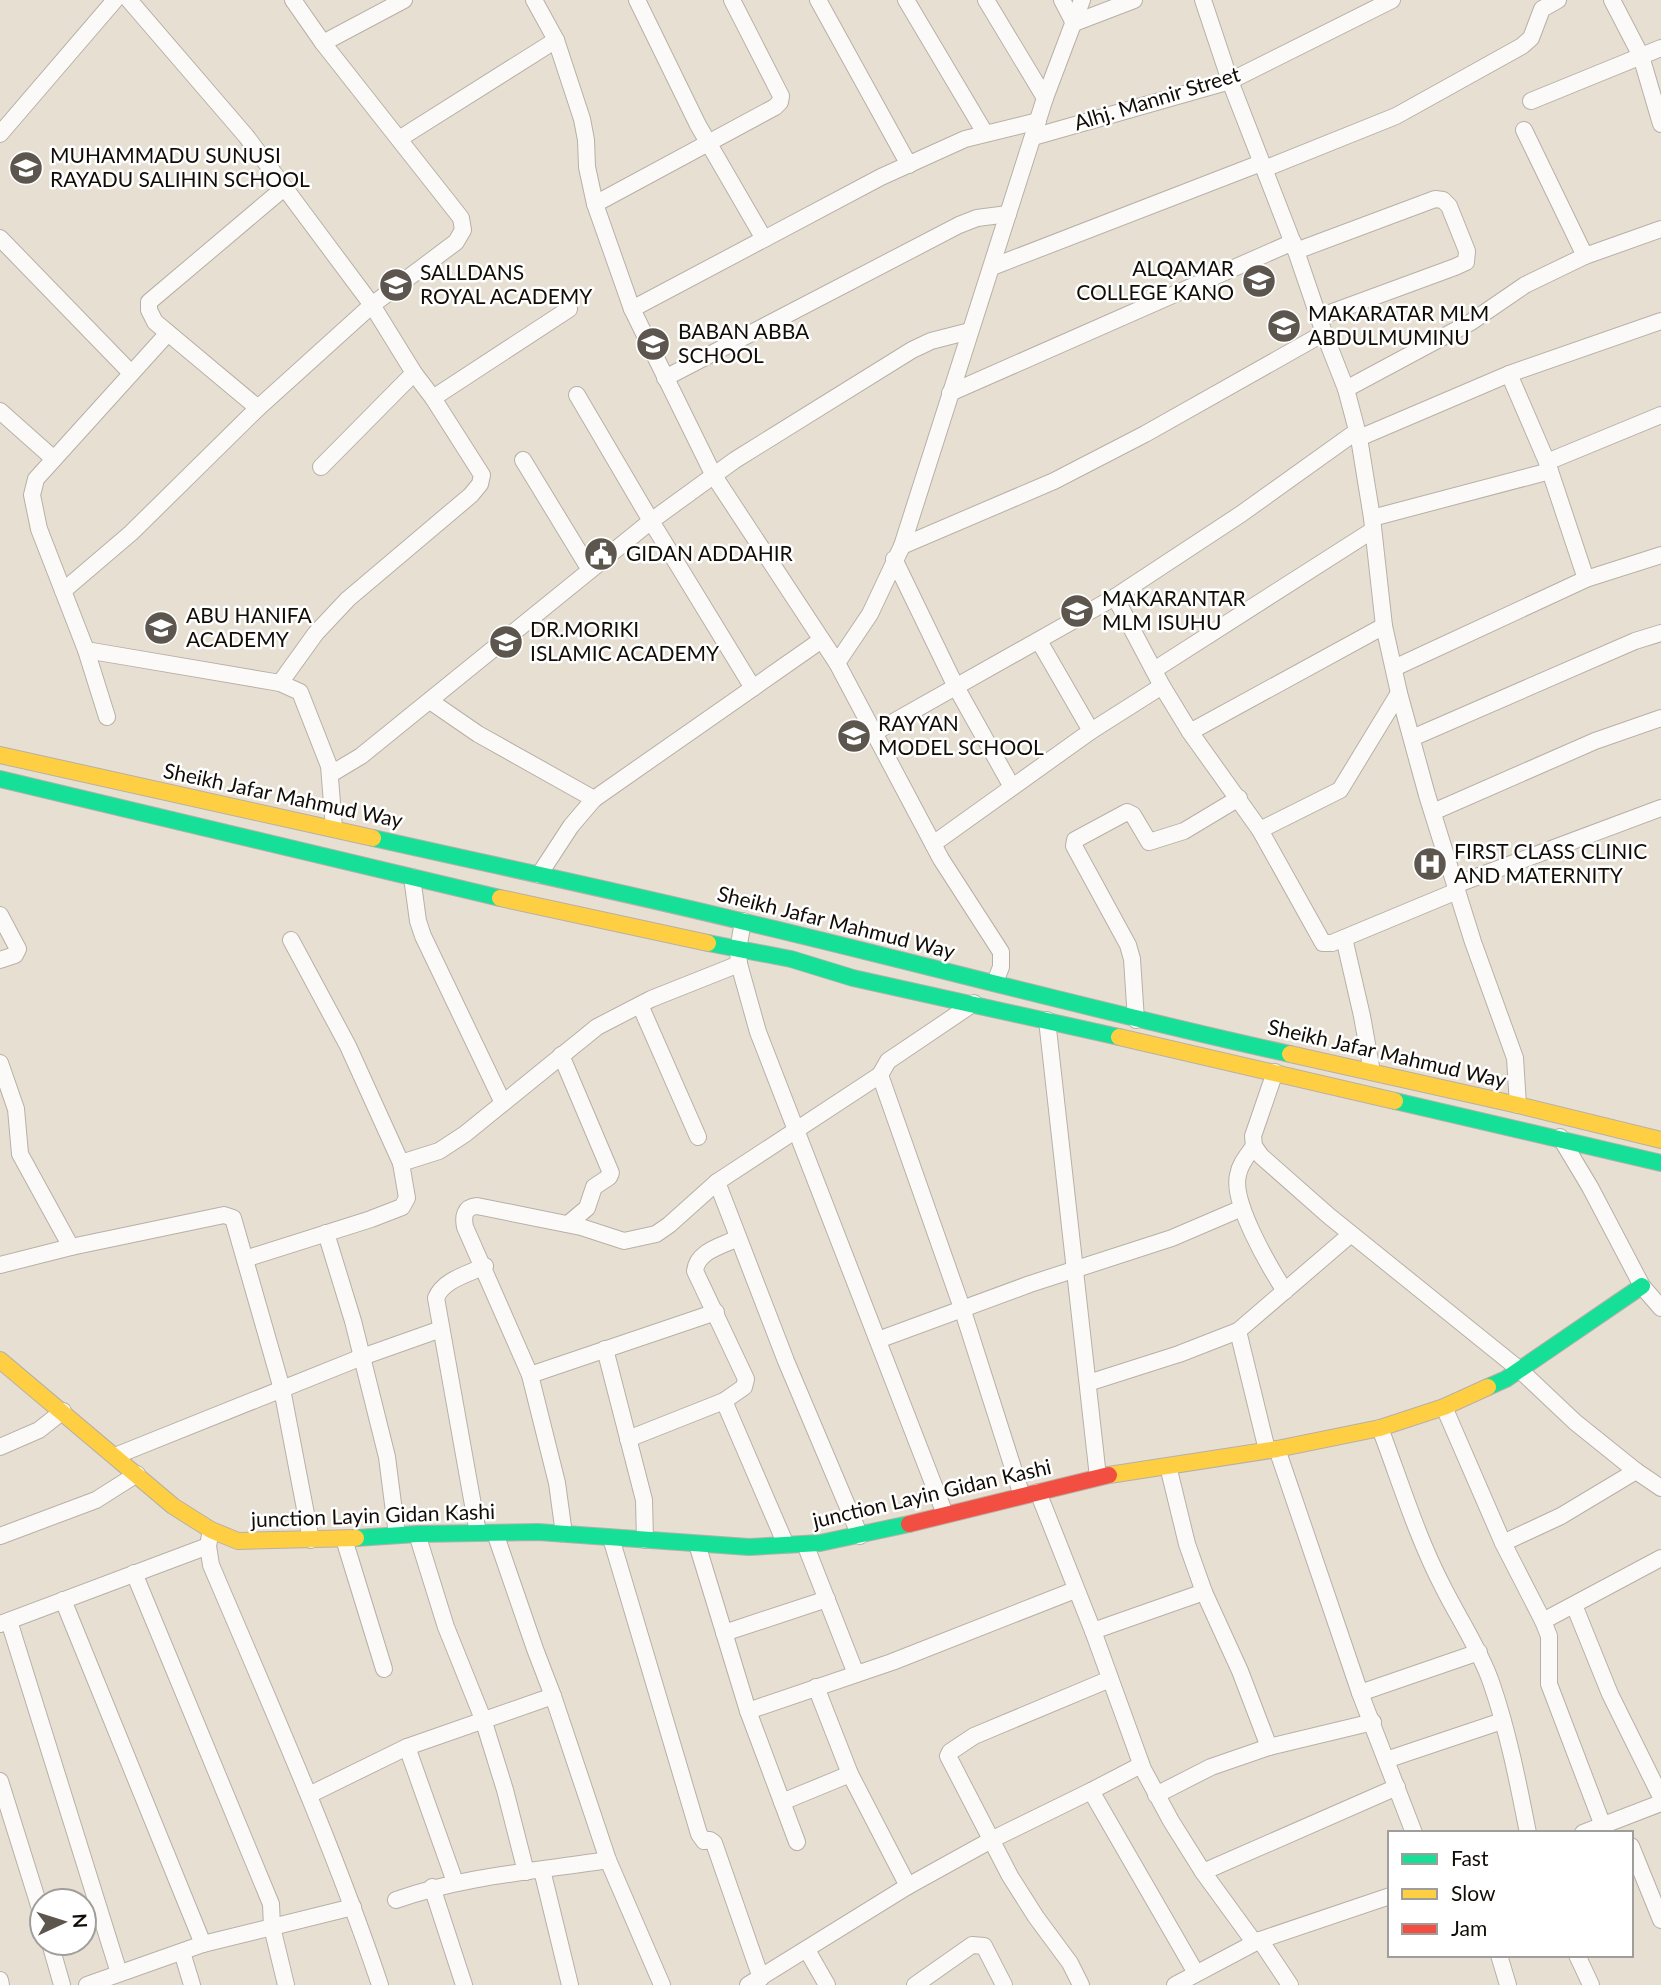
<svg xmlns="http://www.w3.org/2000/svg" width="1661" height="1985" viewBox="0 0 1661 1985" font-family="Lato,sans-serif">
  <style>
    .lines { fill: none; stroke-linecap: round; stroke-linejoin: round }
    .street-casing { stroke: #b7b0a7; stroke-width: 18 }
    .fast-casing { stroke: #b7b0a7; stroke-width: 18 }
    .slow-casing { stroke: #b7b0a7; stroke-width: 18 }
    .jam-casing { stroke: #b7b0a7; stroke-width: 18 }
    .street { stroke: #fcfaf8; stroke-width: 16 }
    .fast { stroke: #16e098; stroke-width: 16 }
    .slow { stroke: #ffcf43; stroke-width: 16 }
    .jam { stroke: #f24e42; stroke-width: 16 }
    .labels { text-anchor: middle; stroke-width: 5; stroke-linejoin: round; paint-order: stroke }
    .street-label { font-size: 21px; fill: #120c06; stroke: #fff }
    .poi-label { font-size: 21px; fill: #120c06; stroke: #fff; text-anchor: start }
  </style>
  <rect width="100%" height="100%" fill="#e8dfd3"/>
  <g class="lines">
    <g class="street-casing">
      <g id="street">
        <polyline points="129,0 246,136 372,305 414,373 433,398 482,475 480,484 471,495 348,599 316,633 280,683"/>
        <polyline points="534,0 556,40 582,119 586,140 587,167 595,204 632,309 714,476 837,663"/>
        <polyline points="637,0 698,125 764,239"/>
        <polyline points="818,0 909,165"/>
        <polyline points="906,0 985,133"/>
        <polyline points="986,0 1045,98"/>
        <polyline points="1062,0 1074,23 1134,0"/>
        <polyline points="1203,0 1230,81 1296,251 1324,333 1346,389 1359,438 1372,518 1384,626 1399,693 1427,795 1473,942 1515,1058 1518,1105"/>
        <polyline points="1612,0 1641,56 1661,124"/>
        <polyline points="323,43 404,0"/>
        <polyline points="1531,101 1661,48"/>
        <polyline points="1524,130 1585,256"/>
        <polyline points="0,134 115,0"/>
        <polyline points="1033,137 1230,81 1392,0"/>
        <polyline points="399,139 556,40"/>
        <polyline points="1264,169 1396,116 1522,46 1531,38 1542,9 1558,0"/>
        <polyline points="595,204 775,107 780,102 781,96 732,0"/>
        <polyline points="0,238 131,373"/>
        <polyline points="1296,251 1435,199 1443,200 1449,206 1467,251 1466,262 1455,267 1319,317"/>
        <polyline points="992,267 1261,163"/>
        <polyline points="632,309 881,177 965,139 1038,121"/>
        <polyline points="1509,374 1547,462 1586,579"/>
        <polyline points="665,378 959,225 977,218 1008,214"/>
        <polyline points="1346,389 1471,322 1525,285 1585,256 1661,229"/>
        <polyline points="950,393 1293,242"/>
        <polyline points="577,395 651,521 753,688"/>
        <polyline points="433,398 569,309"/>
        <polyline points="258,408 155,322 149,310 149,302 284,188"/>
        <polyline points="0,411 54,459"/>
        <polyline points="1359,438 1509,374 1661,321"/>
        <polyline points="523,460 590,570"/>
        <polyline points="1547,462 1661,415"/>
        <polyline points="321,467 414,373"/>
        <polyline points="1372,518 1550,471"/>
        <polyline points="902,546 1054,481 1145,434 1324,333"/>
        <polyline points="894,559 956,687 1012,787"/>
        <polyline points="63,591 131,533 258,408 372,305 456,242 463,230 461,218 323,43 293,0"/>
        <polyline points="1115,597 1162,686 1190,732 1260,830 1323,943 1332,943 1457,891"/>
        <polyline points="1039,641 1091,731"/>
        <polyline points="86,650 280,683 300,692 329,766 334,828"/>
        <polyline points="1394,668 1586,579 1661,555"/>
        <polyline points="1154,670 1373,530"/>
        <polyline points="430,701 478,734 594,799"/>
        <polyline points="107,717 86,650 39,529 32,495 36,479 168,333"/>
        <polyline points="1190,732 1384,626"/>
        <polyline points="872,734 1115,597 1241,514 1357,431"/>
        <polyline points="1412,738 1635,641 1661,633"/>
        <polyline points="331,774 361,756 651,521 735,460 912,350 931,341 970,331"/>
        <polyline points="1433,812 1595,741 1661,718"/>
        <polyline points="1260,830 1340,790 1399,693"/>
        <polyline points="933,844 1091,731 1162,686"/>
        <polyline points="539,875 571,826 594,799 820,641"/>
        <polyline points="412,877 418,921 423,936 503,1103"/>
        <polyline points="1455,885 1661,808"/>
        <polyline points="0,915 18,949 15,955 0,960"/>
        <polyline points="743,921 738,950 739,964 758,1032 945,1514"/>
        <polyline points="1344,938 1362,1016 1372,1072"/>
        <polyline points="995,982 1001,967 1001,952 941,859 837,663 870,614 902,546 1045,98 1082,0"/>
        <polyline points="974,1003 888,1061 880,1075 962,1308 1022,1496"/>
        <polyline points="640,1005 698,1137"/>
        <polyline points="1047,1020 1098,1477"/>
        <polyline points="1136,1020 1132,959 1128,945 1074,846 1075,840 1127,812 1133,815 1149,842 1184,831 1239,798"/>
        <polyline points="561,1055 611,1173 609,1177 594,1187 587,1208 568,1224"/>
        <polyline points="0,1063 16,1109 20,1154 71,1247"/>
        <polyline points="1275,1072 1253,1136 1254,1146 1261,1156 1329,1216 1520,1370 1575,1422 1636,1471 1661,1488"/>
        <polyline points="1560,1137 1590,1187 1642,1286 1661,1308"/>
        <path d="M 1254,1146 C 1248,1155 1240,1163 1238,1175 C 1231,1202 1270,1268 1285,1291"/>
        <polyline points="401,1163 439,1151 465,1134 597,1027 651,999 739,964"/>
        <polyline points="717,1182 786,1361 860,1536"/>
        <polyline points="326,1233 353,1321 387,1457 397,1535"/>
        <polyline points="245,1259 371,1219 402,1207 407,1198 401,1163 348,1046 291,940"/>
        <polyline points="0,1265 71,1247 224,1215 233,1218 282,1389 311,1540"/>
        <polyline points="1238,1331 1267,1450"/>
        <polyline points="878,1340 1030,1284 1172,1238 1242,1208"/>
        <polyline points="605,1349 644,1500 645,1540"/>
        <polyline points="530,1375 716,1312"/>
        <polyline points="1088,1383 1179,1354 1238,1331 1351,1234"/>
        <polyline points="724,1401 786,1545"/>
        <polyline points="1444,1407 1503,1543 1543,1621 1549,1636 1549,1684 1603,1826"/>
        <path d="M 1380,1428 C 1400,1481 1417,1537 1443,1587 C 1459,1619 1479,1648 1491,1682 C 1508,1731 1518,1782 1528,1833"/>
        <path d="M 628,1439 L 724,1401 L 744,1387 L 746,1379 L 695,1271 C 697,1251 722,1246 738,1238"/>
        <polyline points="0,1447 39,1430 63,1411"/>
        <polyline points="1277,1449 1360,1693 1414,1833"/>
        <polyline points="115,1456 362,1357 441,1329"/>
        <polyline points="1168,1466 1187,1544 1204,1592 1240,1671 1269,1747"/>
        <polyline points="1038,1492 1093,1631 1143,1769 1171,1821 1203,1872 1254,1942"/>
        <path d="M 211,1530 L 208,1546 L 211,1565 C 270,1704 332,1842 380,1985"/>
        <path d="M 478,1533 L 436,1298 C 443,1280 468,1274 485,1266"/>
        <polyline points="495,1533 535,1649 553,1696 608,1860 662,1985"/>
        <polyline points="417,1534 446,1627 483,1719 505,1790 526,1872"/>
        <path d="M 564,1534 L 557,1483 L 530,1375 L 465,1227 C 463,1217 464,1207 477,1206 L 581,1227 L 624,1241 L 656,1234 L 669,1225 L 717,1182 L 880,1075"/>
        <polyline points="0,1536 96,1500 137,1474"/>
        <polyline points="611,1538 699,1834 704,1841 710,1840 714,1843 761,1978"/>
        <polyline points="344,1539 384,1669"/>
        <polyline points="1503,1543 1561,1516 1636,1471"/>
        <polyline points="697,1544 748,1711 797,1842"/>
        <polyline points="805,1544 856,1674"/>
        <polyline points="134,1573 271,1904 272,1927 286,1985"/>
        <polyline points="63,1600 203,1944"/>
        <polyline points="1574,1605 1610,1694 1661,1797"/>
        <polyline points="9,1621 119,1973"/>
        <polyline points="1543,1621 1661,1558"/>
        <polyline points="0,1624 208,1546"/>
        <polyline points="1093,1631 1204,1592"/>
        <polyline points="724,1633 827,1599"/>
        <polyline points="1360,1693 1479,1652"/>
        <polyline points="748,1711 892,1662 1075,1590"/>
        <polyline points="407,1747 455,1882"/>
        <polyline points="1386,1760 1502,1721"/>
        <polyline points="1141,1765 1091,1791 1196,1973"/>
        <polyline points="0,1781 42,1915"/>
        <polyline points="309,1795 407,1747 553,1696"/>
        <polyline points="1156,1795 1211,1767 1269,1747 1373,1722"/>
        <polyline points="782,1802 850,1774"/>
        <polyline points="1583,1833 1661,1803"/>
        <polyline points="1631,1846 1661,1920"/>
        <polyline points="542,1870 570,1985"/>
        <polyline points="1203,1872 1397,1787"/>
        <polyline points="908,1886 993,1839 1091,1791"/>
        <polyline points="432,1887 464,1985"/>
        <path d="M 396,1900 C 464,1876 536,1871 608,1860"/>
        <polyline points="1260,1940 1290,1985"/>
        <polyline points="50,1943 62,1985"/>
        <polyline points="807,1950 827,1985"/>
        <polyline points="182,1952 192,1985"/>
        <polyline points="1499,1955 1508,1985"/>
        <polyline points="1577,1955 1591,1985"/>
        <polyline points="0,1980 1,1985"/>
        <polyline points="87,1985 203,1944 353,1907"/>
        <polyline points="748,1985 908,1886 850,1774 816,1687"/>
        <polyline points="915,1985 972,1945 984,1946 1004,1985"/>
        <polyline points="1081,1985 1070,1963 1036,1917 1010,1876 948,1756 950,1752 974,1736 1110,1679"/>
        <polyline points="1175,1985 1260,1940 1390,1896"/>
      </g>
    </g>
    <g class="fast-casing">
      <g id="fast">
        <polyline points="0,779 500,898"/>
        <path d="M 373,838 C 497,866 622,892 745,922 C 927,965 1107,1014 1290,1054"/>
        <polyline points="708,943 791,959 853,978 1119,1037"/>
        <polyline points="1395,1101 1661,1163"/>
        <polyline points="1488,1387 1506,1379 1642,1286"/>
        <polyline points="356,1538 417,1534 538,1532 749,1547 820,1543 909,1524"/>
      </g>
    </g>
    <g class="slow-casing">
      <g id="slow">
        <polyline points="0,755 373,838"/>
        <polyline points="500,898 708,943"/>
        <polyline points="1119,1037 1395,1101"/>
        <polyline points="1290,1054 1518,1105 1661,1140"/>
        <polyline points="0,1360 173,1506 211,1530 238,1541 356,1538"/>
        <polyline points="1109,1475 1277,1449 1380,1428 1444,1407 1488,1387"/>
      </g>
    </g>
    <g class="jam-casing">
      <polyline id="jam" points="909,1524 1109,1475"/>
    </g>
    <use href="#street" class="street"/>
    <use href="#fast" class="fast"/>
    <use href="#slow" class="slow"/>
    <use href="#jam" class="jam"/>
  </g>
  <defs>
    <g id="school-disc" transform="scale(1.75)"><circle r="9.5" fill="#5d564e" stroke="#fff"/><path d="M0-5L7-2L0 1L-7-2ZM-4 1L0 2.5L4 1V4Q0 6-4 4Z" fill="#fff"/></g>
    <g id="civic-disc" transform="scale(1.75)"><circle r="9.5" fill="#5d564e" stroke="#fff"/><path d="M-.6-6.5H3V-4.5H.6V-3L4-1V1h2V6H-6V1h2V-1L-.6-3ZM-1.2 2.5V6h2.4V2.5Z" fill="#fff"/></g>
    <g id="hospital-disc" transform="scale(1.75)"><circle r="9.5" fill="#5d564e" stroke="#fff"/><path d="M-5-5h3v3.5h4V-5h3V5h-3V1.5h-4V5h-3Z" fill="#fff"/></g>
  </defs>
  <g fill-rule="evenodd">
    <use href="#school-disc" x="26" y="168"/>
    <use href="#school-disc" x="1259" y="281"/>
    <use href="#school-disc" x="396" y="285"/>
    <use href="#school-disc" x="1284" y="326"/>
    <use href="#school-disc" x="653" y="344"/>
    <use href="#civic-disc" x="601" y="554"/>
    <use href="#school-disc" x="1077" y="611"/>
    <use href="#school-disc" x="161" y="628"/>
    <use href="#school-disc" x="506" y="642"/>
    <use href="#school-disc" x="854" y="736"/>
    <use href="#hospital-disc" x="1430" y="864"/>
  </g>
  <g class="labels">
    <g class="street-label">
      <text transform="translate(1157 99) rotate(-17)" y="7">Alhj. Mannir Street</text>
      <text transform="translate(283 796) rotate(12)" y="7">Sheikh Jafar Mahmud Way</text>
      <text transform="translate(836 923) rotate(14)" y="7">Sheikh Jafar Mahmud Way</text>
      <text transform="translate(1387 1054) rotate(13)" y="7">Sheikh Jafar Mahmud Way</text>
      <text transform="translate(932 1494) rotate(-13)" y="7">junction Layin Gidan Kashi</text>
      <text transform="translate(373 1516) rotate(-2)" y="7">junction Layin Gidan Kashi</text>
    </g>
    <g class="poi-label">
      <text x="50" y="163">MUHAMMADU SUNUSI<tspan x="50" dy="24">RAYADU SALIHIN SCHOOL</tspan></text>
      <text x="1234" y="276" text-anchor="end">ALQAMAR<tspan x="1234" dy="24">COLLEGE KANO</tspan></text>
      <text x="420" y="280">SALLDANS<tspan x="420" dy="24">ROYAL ACADEMY</tspan></text>
      <text x="1308" y="321">MAKARATAR MLM<tspan x="1308" dy="24">ABDULMUMINU</tspan></text>
      <text x="678" y="339">BABAN ABBA<tspan x="678" dy="24">SCHOOL</tspan></text>
      <text x="626" y="561">GIDAN ADDAHIR</text>
      <text x="1102" y="606">MAKARANTAR<tspan x="1102" dy="24">MLM ISUHU</tspan></text>
      <text x="186" y="623">ABU HANIFA<tspan x="186" dy="24">ACADEMY</tspan></text>
      <text x="530" y="637">DR.MORIKI<tspan x="530" dy="24">ISLAMIC ACADEMY</tspan></text>
      <text x="878" y="731">RAYYAN<tspan x="878" dy="24">MODEL SCHOOL</tspan></text>
      <text x="1454" y="859">FIRST CLASS CLINIC<tspan x="1454" dy="24">AND MATERNITY</tspan></text>
    </g>
  </g>
  <rect x="1388" y="1831" width="245" height="126" fill="#ffffff" stroke="#a09e9b" stroke-width="2"/>
  <rect x="1402" y="1854" width="35" height="10" fill="#16e098" stroke="#a09e9b" stroke-width="2"/>
  <text x="1451" y="1866" font-size="21" fill="#120c06">Fast</text>
  <rect x="1402" y="1889" width="35" height="10" fill="#ffcf43" stroke="#a09e9b" stroke-width="2"/>
  <text x="1451" y="1901" font-size="21" fill="#120c06">Slow</text>
  <rect x="1402" y="1924" width="35" height="10" fill="#f24e42" stroke="#a09e9b" stroke-width="2"/>
  <text x="1451" y="1936" font-size="21" fill="#120c06">Jam</text>
  <g transform="translate(63 1922) rotate(86)"><circle r="33" fill="#ffffff" stroke="#a09e9b" stroke-width="2"/>
  <path d="M0-5L12 26L0 18L-12 26Z" fill="#5d564e"/>
  <text y="-10" font-size="19" font-weight="bold" text-anchor="middle" fill="#120c06">N</text>
  </g>
</svg>
